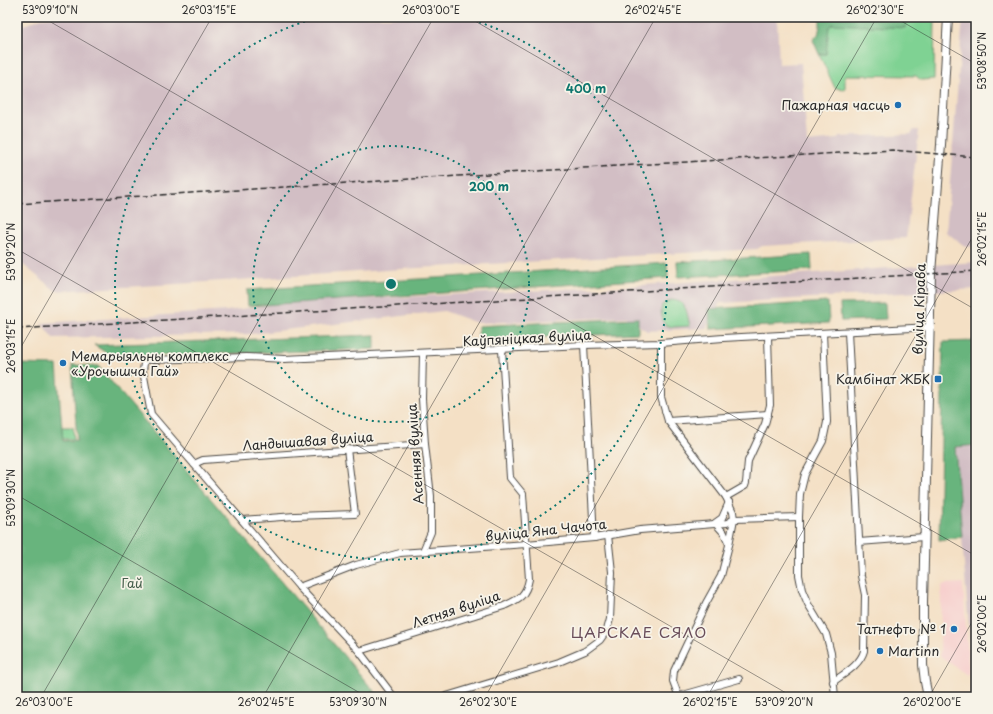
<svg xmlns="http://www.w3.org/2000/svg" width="993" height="714" viewBox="0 0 993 714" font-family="'Playpen Sans',sans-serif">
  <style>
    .built { fill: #f7d0ce }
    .industrial { fill: #d2bec4 }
    .green { fill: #7fd293; stroke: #557e5f }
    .forest { fill: #67b47d; stroke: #497054 }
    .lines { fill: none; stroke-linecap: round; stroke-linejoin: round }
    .minor-casing { stroke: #494642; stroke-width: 8 }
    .major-casing { stroke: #494642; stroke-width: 10 }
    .minor { stroke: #fff; stroke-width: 6 }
    .major { stroke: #fff; stroke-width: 8 }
    .rail { stroke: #2b2b2b; stroke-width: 1.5; stroke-dasharray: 6 3; stroke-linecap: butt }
    .ticks { fill: none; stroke: #2b2b2b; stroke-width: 1; stroke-opacity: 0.45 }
    .ring { fill: none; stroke: #0f766e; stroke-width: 2; stroke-dasharray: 2 4 }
    .poi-dot { fill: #1f6fb2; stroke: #f7f3e8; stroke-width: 1.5 }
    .labels { text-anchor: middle; stroke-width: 3.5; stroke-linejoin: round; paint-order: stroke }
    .poi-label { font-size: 13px; fill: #2b2b2b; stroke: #f7f3e8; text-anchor: end }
    .street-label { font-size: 13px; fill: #2b2b2b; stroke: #f7f3e8 }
    .park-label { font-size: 13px; fill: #445d4a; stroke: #f7f3e8 }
    .quarter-label { font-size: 15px; letter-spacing: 1px; fill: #694d5a; stroke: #f7f3e8 }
    .centre { fill: #0f766e; stroke: #f7f3e8; stroke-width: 2 }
    .ring-label { font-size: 12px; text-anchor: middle; font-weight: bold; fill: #0f766e; stroke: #f7f3e8; stroke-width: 3.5; stroke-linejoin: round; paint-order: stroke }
    .neatline { fill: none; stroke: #2b2b2b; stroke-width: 1.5 }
    .ticks-label { font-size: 10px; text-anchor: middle; fill: #2b2b2b }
  </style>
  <rect width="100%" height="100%" fill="#f7f3e8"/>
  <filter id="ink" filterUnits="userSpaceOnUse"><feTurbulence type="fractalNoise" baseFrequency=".025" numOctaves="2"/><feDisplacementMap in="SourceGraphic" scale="8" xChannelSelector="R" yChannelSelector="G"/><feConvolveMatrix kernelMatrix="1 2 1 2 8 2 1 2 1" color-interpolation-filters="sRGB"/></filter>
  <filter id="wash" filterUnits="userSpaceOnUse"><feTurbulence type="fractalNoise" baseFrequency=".012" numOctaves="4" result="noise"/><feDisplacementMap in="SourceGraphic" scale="16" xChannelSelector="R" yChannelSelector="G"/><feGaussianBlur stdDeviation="0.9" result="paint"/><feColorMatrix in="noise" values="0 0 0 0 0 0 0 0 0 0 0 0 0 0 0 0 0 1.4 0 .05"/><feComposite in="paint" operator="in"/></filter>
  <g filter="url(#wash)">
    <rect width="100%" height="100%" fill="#f4e0c5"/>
    <polygon class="built" points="963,583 969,672 967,675 940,656 941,587 944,584"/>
    <g class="industrial">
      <polygon points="17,17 18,17 22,26 41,18 51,17 777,17 779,64 801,63 807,142 838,139 839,137 911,134 914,130 919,130 906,238 762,246 757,249 417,268 177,284 56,291 17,260"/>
      <polygon points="963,17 976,17 976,246 966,247 946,232"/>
      <polygon points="976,262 976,289 720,303 706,328 647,331 626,317 477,323 444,311 251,334 53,338 41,323 227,311 283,303 629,286"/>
      <polygon points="976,445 976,693 974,693 955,447"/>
    </g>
    <g class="green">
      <polygon points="820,17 935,17 934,79 921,80 916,76 845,75 845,89 835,88 819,54 826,54"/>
      <path d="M 671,300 C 688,301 686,312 690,326 L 673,327 L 665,325 C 662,318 660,313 662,305 Z"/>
      <polygon points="60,427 73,427 74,439 61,439"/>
    </g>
    <g class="forest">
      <polygon points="820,17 860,17 906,20 905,28 833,24 829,27 826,54 819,54 813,40 816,36 818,35 820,26"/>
      <polygon points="811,254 812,270 678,277 677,262"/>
      <polygon points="667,263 668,278 248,306 247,290"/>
      <polygon points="828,302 829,323 710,329 709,309"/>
      <polygon points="885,303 886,319 841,321 840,304"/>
      <polygon points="638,318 638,333 478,340 478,326"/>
      <polygon points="375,335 375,349 113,357 94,345"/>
      <polygon points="976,341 976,445 955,447 962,537 939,540 943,342"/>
      <polygon points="17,364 57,365 63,441 77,440 72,365 98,366 379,697 17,697"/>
    </g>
  </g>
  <g filter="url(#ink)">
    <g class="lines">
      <g class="minor-casing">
        <g id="minor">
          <polyline points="823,333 827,422 823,441 805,474 800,494 799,517 799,575 802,590 808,604 826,634 831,653 835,697"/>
          <polyline points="661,343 661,397 668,421 726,497 733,512 734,519 729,545 721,576 706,603 674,671 673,681 679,697"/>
          <polyline points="584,345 594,538"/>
          <polyline points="423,353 422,399 425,444 431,496 431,532 423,551"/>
          <polyline points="149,360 247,357 284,359 584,345 661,343 723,338 931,327"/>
          <polyline points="144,363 143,371 151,414 299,587 359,651 394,697"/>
          <polyline points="668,421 768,414"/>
          <polyline points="194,464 203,460 425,444"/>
          <polyline points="726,497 745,486 746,483 748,461 765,424 770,405 768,336"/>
          <polyline points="242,520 295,516 355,514 347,449"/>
          <polyline points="859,542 924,537"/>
          <polyline points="729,544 724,533 715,523 722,518 729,502"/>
          <polyline points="299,587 356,565 400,553 526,544 594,538 640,530 727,523 734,519 799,517"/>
          <path d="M 359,651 L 504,606 C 519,599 526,596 529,579 L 523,494 L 510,478 L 502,350"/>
          <path d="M 833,682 C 845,673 860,665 864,651 L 865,595 L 861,576 L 848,332"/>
          <polyline points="443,697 559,662 585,651 600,640 607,630 610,619 612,572 608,535"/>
          <polyline points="676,697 739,679"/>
        </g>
      </g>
      <g class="major-casing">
        <polyline id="major" points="928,697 925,682 923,665 923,602 931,273 941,145 948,17"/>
      </g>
      <use href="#minor" class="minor"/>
      <use href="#major" class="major"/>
      <g class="rail">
        <polyline points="17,204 600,167 892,150 976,157"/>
        <polyline points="17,329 976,271"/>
      </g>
    </g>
  </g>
  <path class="ticks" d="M 42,17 L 976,556M 468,17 L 976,310M 894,17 L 976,64M 17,249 L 793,697M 17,354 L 212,17M 17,495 L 367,697M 41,697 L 434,17M 263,697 L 656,17M 485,697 L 877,17M 707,697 L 976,231M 929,697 L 976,615"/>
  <g class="ring">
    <circle cx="391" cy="284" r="138"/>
    <path d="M462 17A276 276 0 1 1 320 17"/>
  </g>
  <g class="poi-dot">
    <circle cx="898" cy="105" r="4"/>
    <circle cx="63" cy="363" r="4"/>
    <rect x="934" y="375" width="8" height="8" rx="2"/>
    <circle cx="954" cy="629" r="4"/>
    <circle cx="880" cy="651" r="4"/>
  </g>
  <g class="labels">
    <g class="poi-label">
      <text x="890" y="110">Пажарная часць</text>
      <text x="71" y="361" text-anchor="start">Мемарыяльны комплекс<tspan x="71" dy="15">«Урочышча Гай»</tspan></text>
      <text x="930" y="384">Камбінат ЖБК</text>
      <text x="946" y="634">Татнефть № 1</text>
      <text x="888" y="656" text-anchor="start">Martinn</text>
    </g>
    <g class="street-label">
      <text transform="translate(919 309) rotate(-88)" y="5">вуліца Кірава</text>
      <text transform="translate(527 338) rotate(-3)" y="5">Каўпяніцкая вуліца</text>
      <text transform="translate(308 441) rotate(-4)" y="5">Ландышавая вуліца</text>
      <text transform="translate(415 454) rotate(-94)" y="5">Асенняя вуліца</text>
      <text transform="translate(546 530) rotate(-6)" y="5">вуліца Яна Чачота</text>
      <text transform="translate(456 609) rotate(-18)" y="5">Летняя вуліца</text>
    </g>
    <g class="park-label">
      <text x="132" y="588">Гай</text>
    </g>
    <g class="quarter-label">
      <text x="639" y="638">ЦАРСКАЕ СЯЛО</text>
    </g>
  </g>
  <circle cx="391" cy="284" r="6" class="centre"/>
  <g class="ring-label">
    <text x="586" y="93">400 m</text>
    <text x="489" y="191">200 m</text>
  </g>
  <rect width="993" height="714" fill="none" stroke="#f7f3e8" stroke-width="44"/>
  <rect x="22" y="22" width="949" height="670" class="neatline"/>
  <g class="ticks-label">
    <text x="50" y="14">53°09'10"N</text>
    <text x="209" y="14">26°03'15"E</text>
    <text x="431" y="14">26°03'00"E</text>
    <text x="653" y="14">26°02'45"E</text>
    <text x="875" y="14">26°02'30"E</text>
    <text transform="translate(982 61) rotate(-90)" y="4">53°08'50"N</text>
    <text transform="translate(982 239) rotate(-90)" y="4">26°02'15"E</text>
    <text transform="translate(11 252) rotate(-90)" y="4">53°09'20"N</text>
    <text transform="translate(11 346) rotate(-90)" y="4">26°03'15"E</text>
    <text transform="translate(11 498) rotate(-90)" y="4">53°09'30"N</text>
    <text transform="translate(982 624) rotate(-90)" y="4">26°02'00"E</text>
    <text x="44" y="706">26°03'00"E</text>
    <text x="266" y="706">26°02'45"E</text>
    <text x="358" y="706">53°09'30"N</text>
    <text x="488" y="706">26°02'30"E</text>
    <text x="710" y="706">26°02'15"E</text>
    <text x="784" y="706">53°09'20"N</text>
    <text x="932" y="706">26°02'00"E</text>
  </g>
</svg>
